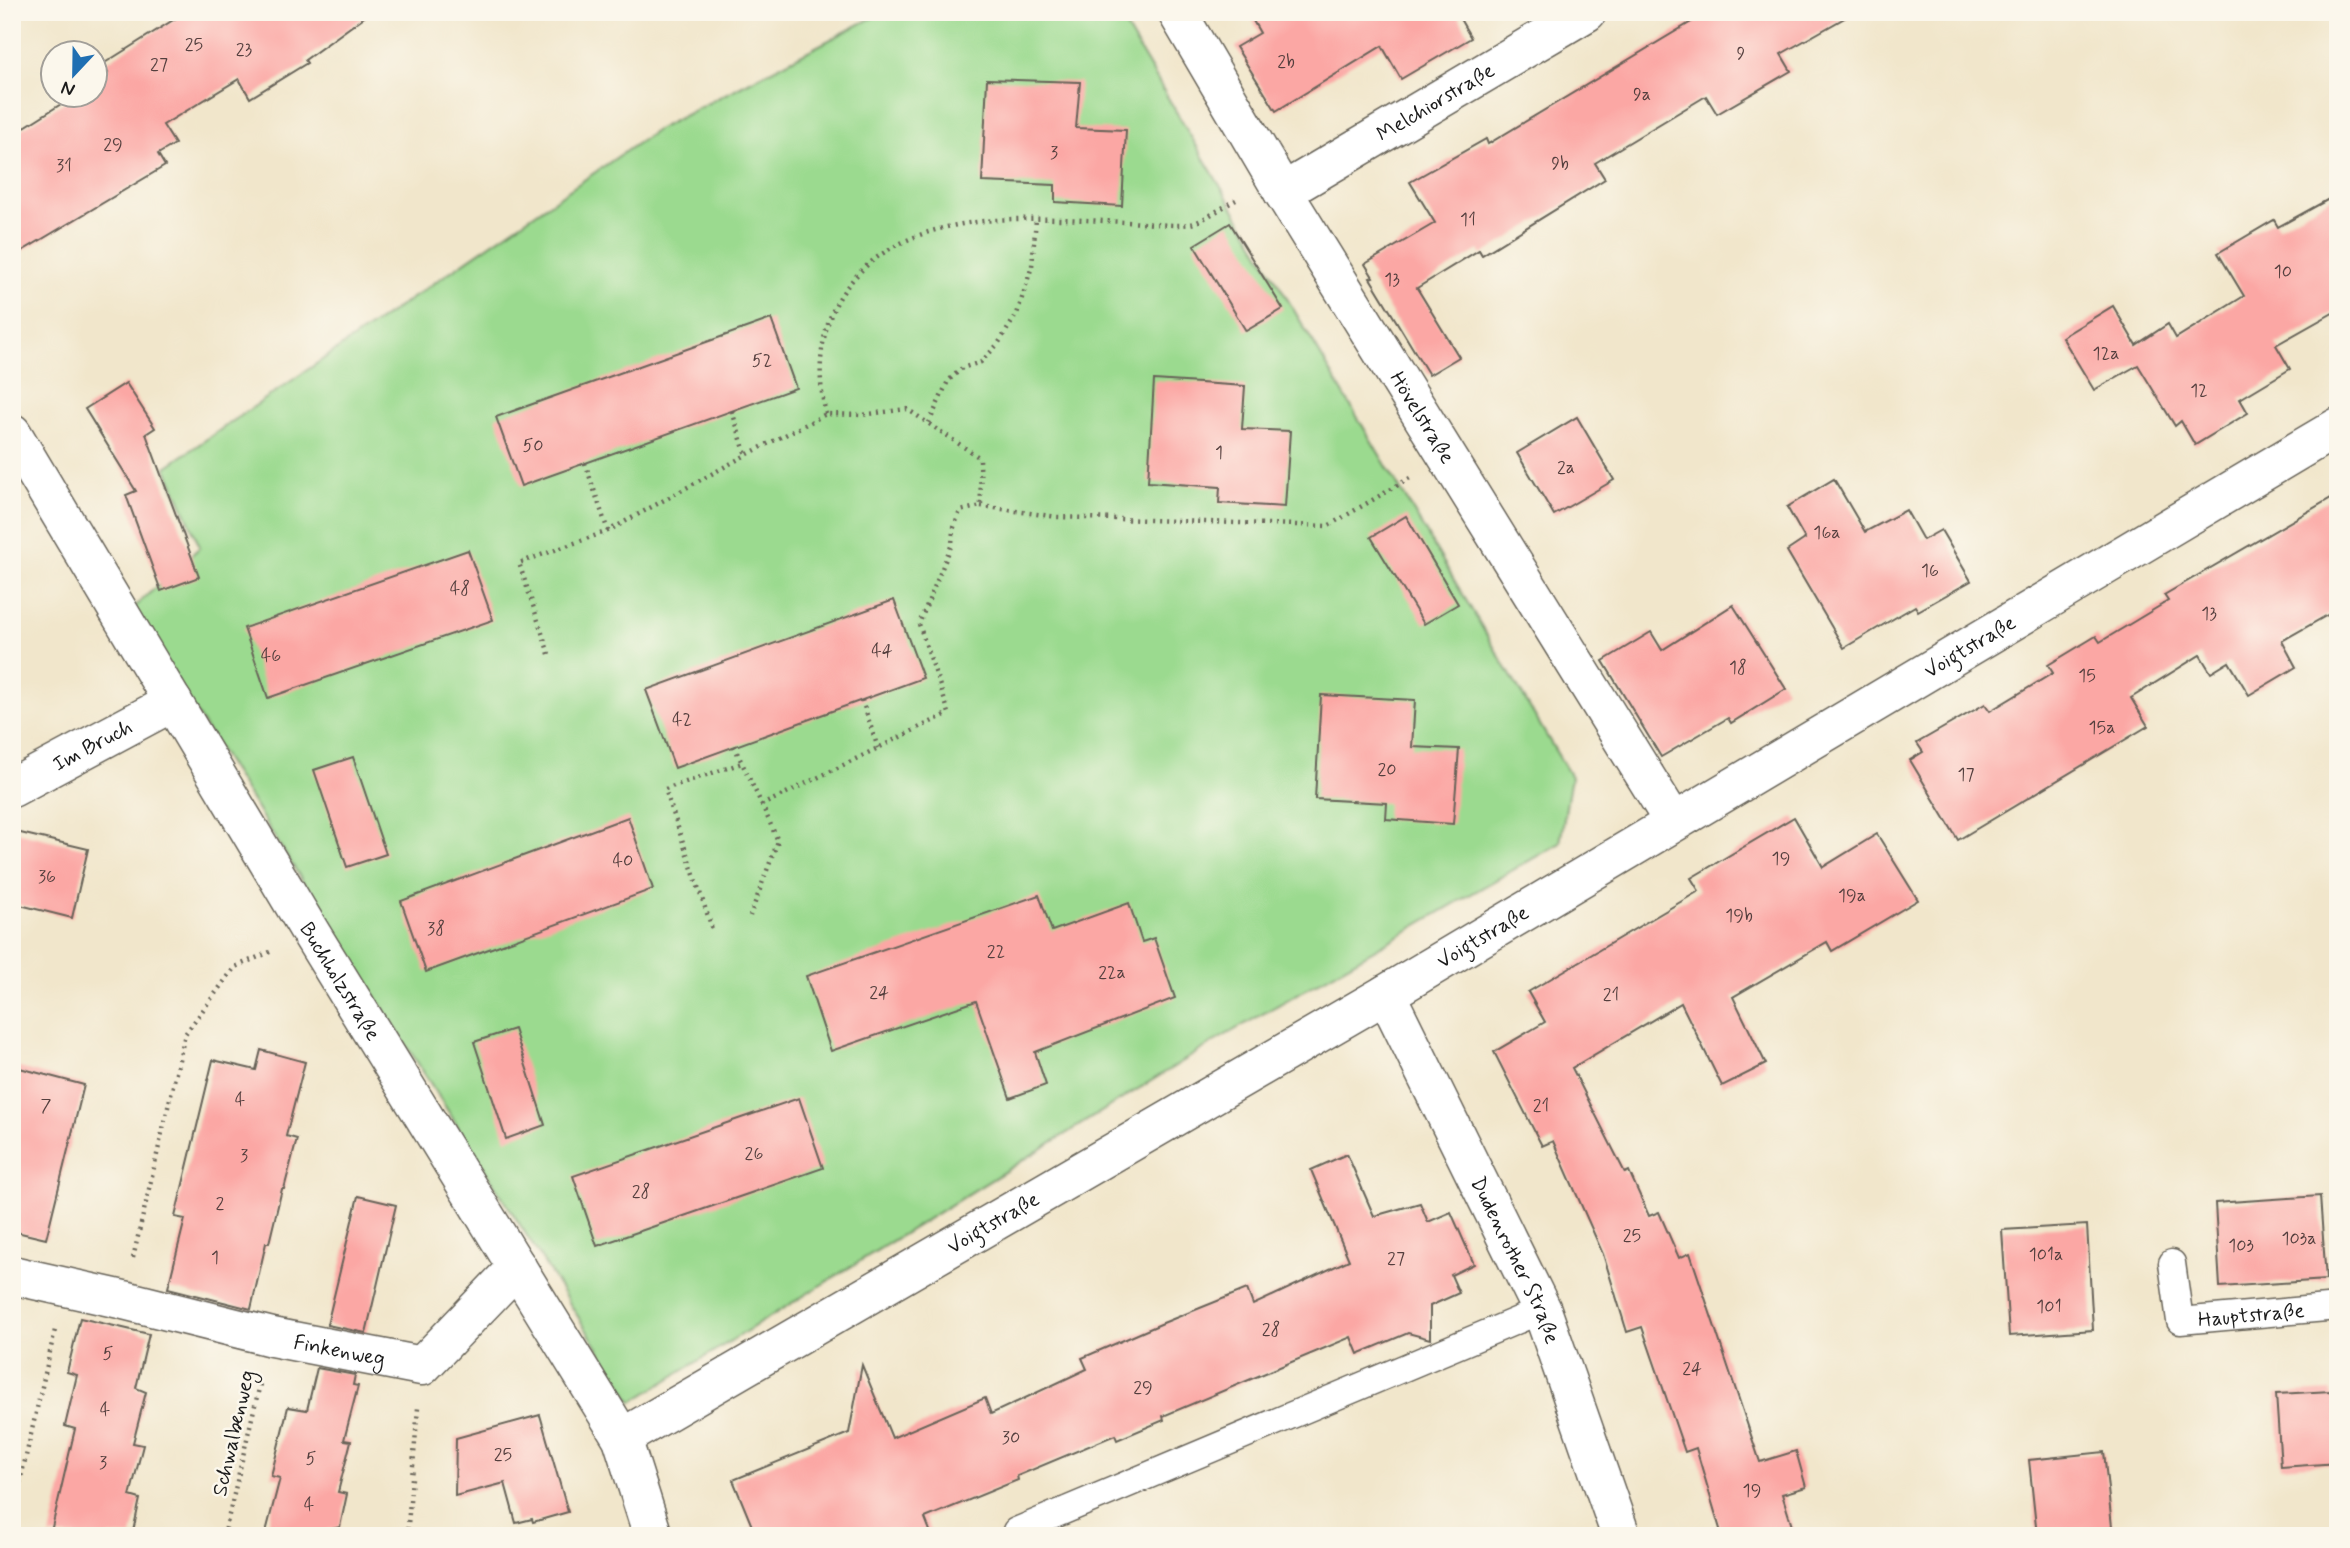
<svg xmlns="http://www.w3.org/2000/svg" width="2350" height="1548" viewBox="0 0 2350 1548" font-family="Mynerve,sans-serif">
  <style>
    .green { fill: #9bda8f; stroke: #5c7b56; stroke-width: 2 }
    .building { fill: #fba7a4 }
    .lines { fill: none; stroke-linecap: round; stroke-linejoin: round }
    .service-casing { stroke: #676359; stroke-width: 29 }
    .minor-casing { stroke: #676359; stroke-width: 41 }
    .path { stroke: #676359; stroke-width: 4.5; stroke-dasharray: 2 5; stroke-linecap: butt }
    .service { stroke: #fff; stroke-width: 26 }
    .minor { stroke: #fff; stroke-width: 38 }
    .labels { text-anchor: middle; stroke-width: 5; stroke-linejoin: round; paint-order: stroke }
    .number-label { font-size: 18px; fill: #543f3e }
    .street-label { font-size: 21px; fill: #1c1c1c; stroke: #fbf7ec }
  </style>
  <rect width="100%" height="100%" fill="#fbf7ec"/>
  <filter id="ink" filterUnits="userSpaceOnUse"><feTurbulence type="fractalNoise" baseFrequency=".0143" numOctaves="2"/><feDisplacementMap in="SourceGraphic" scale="14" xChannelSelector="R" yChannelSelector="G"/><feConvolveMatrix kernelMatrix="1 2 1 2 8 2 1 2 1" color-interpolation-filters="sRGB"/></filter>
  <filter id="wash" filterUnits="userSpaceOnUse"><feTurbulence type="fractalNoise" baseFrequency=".00686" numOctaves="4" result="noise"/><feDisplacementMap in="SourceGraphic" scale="28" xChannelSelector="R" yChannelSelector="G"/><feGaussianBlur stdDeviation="1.57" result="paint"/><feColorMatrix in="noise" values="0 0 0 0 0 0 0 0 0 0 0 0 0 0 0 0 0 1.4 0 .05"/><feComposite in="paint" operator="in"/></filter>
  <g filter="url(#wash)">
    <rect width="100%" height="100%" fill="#f1e6cb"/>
    <polygon class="green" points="883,12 1117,12 1571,777 1560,843 1219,1039 632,1402 131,610 200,547 166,467 658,129"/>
    <g id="blocks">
      <g class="building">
        <polygon points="186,12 371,12 305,60 307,63 250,98 239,79 163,125 175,144 158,154 165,166 12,257 12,135 77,94 94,94 94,82 108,73 103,64"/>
        <polygon points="1248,12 1456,12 1471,38 1401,79 1382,46 1276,111 1236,47 1260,33"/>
        <polygon points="1708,12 1855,12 1781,54 1791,71 1717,114 1706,96 1595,163 1605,179 1482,255 1479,250 1417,288 1459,357 1429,375 1370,278 1373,277 1365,264 1435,223 1410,182 1486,139 1488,144"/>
        <polygon points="987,79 1080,82 1076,128 1126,130 1122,206 1055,202 1055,185 982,182"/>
        <polygon points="2338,194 2338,310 2276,345 2290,369 2240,399 2248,413 2195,445 2181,421 2175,426 2138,365 2094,390 2062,337 2113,306 2136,345 2168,324 2176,338 2244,296 2218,253 2274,220 2278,227"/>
        <polygon points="1230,223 1283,309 1246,331 1194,245"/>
        <polygon points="771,319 796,388 521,486 496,417"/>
        <polygon points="1154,380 1245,386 1242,429 1290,431 1285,507 1219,503 1220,487 1148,482"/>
        <polygon points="126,383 155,428 146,434 199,577 161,591 126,495 136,491 85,409"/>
        <polygon points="1577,417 1614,480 1554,515 1517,453"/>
        <polygon points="1834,479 1865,532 1906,510 1923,540 1941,530 1971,581 1918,611 1915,606 1844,648 1787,551 1805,539 1787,507"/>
        <polygon points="2338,494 2338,609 2282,641 2296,667 2249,695 2229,662 2211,673 2200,655 2131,698 2148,726 1958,840 1910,760 1923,752 1917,743 1985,704 1990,711 2053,673 2048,665 2096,636 2100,642 2168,601 2164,595"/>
        <polygon points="1406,516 1458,604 1424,624 1371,537"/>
        <polygon points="468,550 493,620 268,698 244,628"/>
        <polygon points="894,600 923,678 675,768 646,690"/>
        <polygon points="1733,605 1786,689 1731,723 1728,718 1661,757 1603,661 1651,632 1662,650"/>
        <polygon points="1321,695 1415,700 1412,747 1459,749 1453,824 1386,819 1387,803 1315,799"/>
        <polygon points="353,757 386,854 347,867 314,770"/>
        <polygon points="628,817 653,889 426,972 401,901"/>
        <polygon points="1794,817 1823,867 1877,834 1918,900 1832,951 1827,942 1733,997 1766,1064 1722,1086 1681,1003 1572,1068 1625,1173 1629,1171 1649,1216 1659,1212 1679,1258 1690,1253 1760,1462 1796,1451 1806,1487 1782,1494 1795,1536 1722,1536 1696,1448 1685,1452 1642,1327 1627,1332 1603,1254 1553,1141 1542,1146 1494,1052 1545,1022 1528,992 1699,891 1691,878"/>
        <polygon points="12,831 88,849 72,918 12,903"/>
        <polygon points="1039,895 1052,931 1129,903 1142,942 1154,938 1175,998 1035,1052 1046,1085 1010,1098 976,1001 831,1051 806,976"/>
        <polygon points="514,1029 545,1125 506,1139 474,1042"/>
        <polygon points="261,1050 305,1062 286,1136 297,1139 284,1189 282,1189 269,1243 266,1243 251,1309 168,1288 185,1219 175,1217 213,1060 256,1070"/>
        <polygon points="12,1066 84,1085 46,1239 12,1231"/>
        <polygon points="799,1098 823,1168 597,1246 573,1176"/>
        <polygon points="1347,1154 1374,1216 1420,1203 1428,1222 1451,1212 1474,1264 1451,1275 1459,1293 1430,1306 1430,1339 1408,1333 1358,1354 1351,1337 1163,1416 1164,1420 1117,1440 1115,1435 1017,1476 1018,1480 925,1518 932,1536 756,1536 733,1480 849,1433 862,1365 892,1438 985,1398 991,1414 1087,1369 1082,1358 1163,1323 1247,1289 1253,1305 1349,1260 1311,1170"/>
        <polygon points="358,1196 396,1205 366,1333 327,1325"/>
        <polygon points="2320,1196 2326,1280 2220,1287 2215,1203"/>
        <polygon points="2087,1225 2093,1330 2009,1336 2002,1230"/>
        <polygon points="80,1318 149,1334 136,1388 146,1392 133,1443 143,1445 130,1496 140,1499 132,1536 50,1536 75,1429 65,1426 77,1375 67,1372"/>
        <polygon points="317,1368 355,1375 353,1385 358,1386 344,1440 351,1441 338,1492 347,1494 340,1527 305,1536 265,1536 280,1478 271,1476 288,1407 307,1410"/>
        <polygon points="2331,1391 2332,1397 2338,1396 2338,1463 2281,1467 2276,1394"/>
        <polygon points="540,1415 568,1512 533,1522 532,1519 516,1523 505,1483 455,1496 456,1438"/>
        <polygon points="2104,1452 2113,1536 2037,1536 2029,1460"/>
      </g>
    </g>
  </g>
  <g filter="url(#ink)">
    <use href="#blocks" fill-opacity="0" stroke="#676359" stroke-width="2"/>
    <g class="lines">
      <g class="service-casing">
        <g id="service">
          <path id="s1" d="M 2172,1263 L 2180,1321 L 2338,1307"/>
          <polyline points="1016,1531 1542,1310"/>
        </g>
      </g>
      <g class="minor-casing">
        <g id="minor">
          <path id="s2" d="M 1177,12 L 1283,192 L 1673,821"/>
          <path id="s3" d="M 1283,192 L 1587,12"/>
          <path id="s4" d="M 12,433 L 312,935 L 622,1438 L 653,1536"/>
          <path id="s5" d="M 12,788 L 173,702"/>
          <path id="s6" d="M 1386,994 L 1542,1310 L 1621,1536"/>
          <path id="s7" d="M 12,1275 L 124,1300 L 272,1337 L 422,1366 L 517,1267"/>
          <path id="s8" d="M 622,1438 L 1386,994 L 2338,427"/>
        </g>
      </g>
      <g class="path">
        <polyline points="732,411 746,455"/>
        <path d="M 826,414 C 815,371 820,319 850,283 C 914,205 1035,218 1125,222 C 1140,222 1181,228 1194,223 C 1208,218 1222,207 1236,200"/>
        <polyline points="929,423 948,381 962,368 981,362 998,344 1017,314 1032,266 1036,219"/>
        <polyline points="585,463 608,531"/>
        <polyline points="981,506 1057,517 1328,526 1410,478"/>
        <polyline points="549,654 519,563 608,531 746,455 826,414 862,415 907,409 980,458 981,506 960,511 953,530 952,544 919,624 949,713 762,805 778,841 750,916"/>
        <polyline points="862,700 878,748"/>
        <polyline points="734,746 742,763"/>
        <polyline points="712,928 665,789 742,763 762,805"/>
        <polyline points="133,1258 185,1034 235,967 270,952"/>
        <polyline points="12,1517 55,1330"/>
        <polyline points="224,1536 261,1380"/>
        <polyline points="407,1536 418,1408"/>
      </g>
      <use href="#service" class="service"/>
      <use href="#minor" class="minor"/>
    </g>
  </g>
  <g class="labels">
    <g class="number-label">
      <text x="194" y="50">25</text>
      <text x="244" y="55">23</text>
      <text x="1741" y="59">9</text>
      <text x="1286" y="67">2b</text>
      <text x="159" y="70">27</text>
      <text x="1642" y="100">9a</text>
      <text x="113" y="150">29</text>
      <text x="1054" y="158">3</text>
      <text x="1560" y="169">9b</text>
      <text x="64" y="171">31</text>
      <text x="1468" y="225">11</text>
      <text x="2283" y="277">10</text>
      <text x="1392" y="285">13</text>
      <text x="2106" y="359">12a</text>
      <text x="762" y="366">52</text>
      <text x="2199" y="396">12</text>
      <text x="533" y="451">50</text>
      <text x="1219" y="458">1</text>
      <text x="1566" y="473">2a</text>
      <text x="1827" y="538">16a</text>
      <text x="1930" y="576">16</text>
      <text x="460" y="594">48</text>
      <text x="2209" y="619">13</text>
      <text x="882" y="656">44</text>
      <text x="271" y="661">46</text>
      <text x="1738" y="673">18</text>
      <text x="2087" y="681">15</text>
      <text x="682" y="725">42</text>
      <text x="2102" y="733">15a</text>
      <text x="1387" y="775">20</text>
      <text x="1966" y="780">17</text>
      <text x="1781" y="864">19</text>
      <text x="623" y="866">40</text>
      <text x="47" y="882">36</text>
      <text x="1852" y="901">19a</text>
      <text x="1739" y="921">19b</text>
      <text x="436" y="934">38</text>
      <text x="996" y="957">22</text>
      <text x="1112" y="978">22a</text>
      <text x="879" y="998">24</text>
      <text x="1611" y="1000">21</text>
      <text x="240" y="1105">4</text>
      <text x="46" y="1111">7</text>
      <text x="1541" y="1111">21</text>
      <text x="754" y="1159">26</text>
      <text x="244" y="1161">3</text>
      <text x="641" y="1197">28</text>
      <text x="220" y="1209">2</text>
      <text x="1632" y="1241">25</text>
      <text x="2299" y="1244">103a</text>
      <text x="2241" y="1251">103</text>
      <text x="2046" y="1260">101a</text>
      <text x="215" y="1263">1</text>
      <text x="1396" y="1264">27</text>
      <text x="2049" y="1312">101</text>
      <text x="1271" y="1335">28</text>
      <text x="108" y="1359">5</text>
      <text x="1692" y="1374">24</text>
      <text x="1143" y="1393">29</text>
      <text x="105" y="1415">4</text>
      <text x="1011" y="1443">30</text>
      <text x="503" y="1460">25</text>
      <text x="311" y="1464">5</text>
      <text x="103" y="1468">3</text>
      <text x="1752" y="1496">19</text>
      <text x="309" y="1510">4</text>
    </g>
    <g class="street-label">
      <text dy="7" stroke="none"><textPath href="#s3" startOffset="177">Melchiorstraße</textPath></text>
      <text dy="7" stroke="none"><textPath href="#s2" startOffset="474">Hövelstraße</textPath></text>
      <text dy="7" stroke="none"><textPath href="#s8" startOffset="1563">Voigtstraße</textPath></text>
      <text dy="7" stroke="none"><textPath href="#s5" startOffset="91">Im Bruch</textPath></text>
      <text dy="7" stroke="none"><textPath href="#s8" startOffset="996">Voigtstraße</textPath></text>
      <text dy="7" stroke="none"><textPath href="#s4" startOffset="639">Buchholzstraße</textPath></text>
      <text dy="7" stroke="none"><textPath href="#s8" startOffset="429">Voigtstraße</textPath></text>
      <text dy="7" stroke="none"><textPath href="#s6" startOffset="296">Dudenrother Straße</textPath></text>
      <text dy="7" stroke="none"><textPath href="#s1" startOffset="130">Hauptstraße</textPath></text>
      <text dy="7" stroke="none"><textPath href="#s7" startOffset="336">Finkenweg</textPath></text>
      <text transform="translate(233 1433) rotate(-77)" y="7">Schwalbenweg</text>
    </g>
  </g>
  <rect width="2350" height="1548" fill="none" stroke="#fbf7ec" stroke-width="42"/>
  <g transform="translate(74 74) rotate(202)"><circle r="33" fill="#fbf7ec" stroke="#a29f99" stroke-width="2"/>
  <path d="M0-5L12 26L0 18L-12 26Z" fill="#1f6fb2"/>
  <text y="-10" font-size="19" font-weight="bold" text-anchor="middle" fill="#1c1c1c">N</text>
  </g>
</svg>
